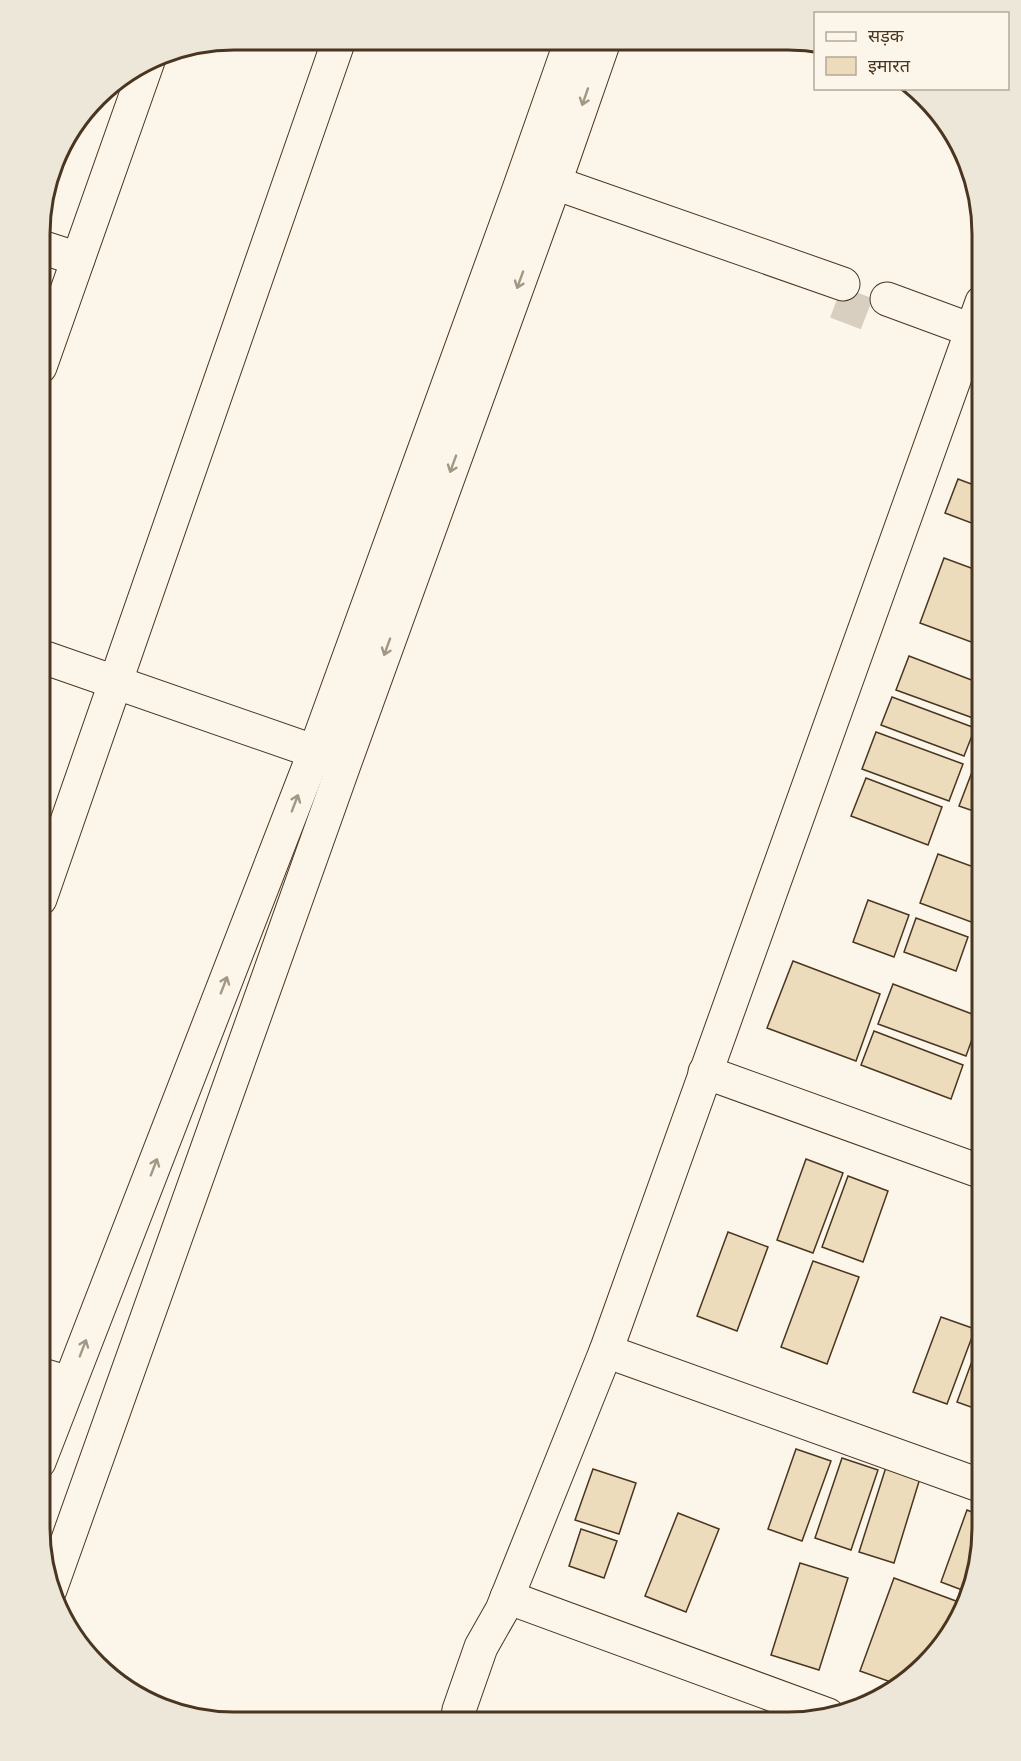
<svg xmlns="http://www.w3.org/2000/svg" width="1021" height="1761" viewBox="0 0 1021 1761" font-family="'Exo 2','Noto Sans Devanagari',sans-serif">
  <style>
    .building { fill: #ecdcbc; stroke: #4a3520; stroke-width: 1.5 }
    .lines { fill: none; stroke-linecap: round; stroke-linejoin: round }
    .minor-tunnel { stroke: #d8cfc1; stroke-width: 33; stroke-dasharray: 33 16; stroke-linecap: butt }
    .minor-casing { stroke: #4a3520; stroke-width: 35 }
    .minor { stroke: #fbf6e9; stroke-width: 33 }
    .oneway { stroke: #a29684 }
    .rim { fill: none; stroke: #4a3520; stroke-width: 3 }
  </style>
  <rect width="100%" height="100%" fill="#fbf6e9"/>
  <g class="building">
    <polygon points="958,479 982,488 982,527 945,513"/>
    <polygon points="944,558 982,572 982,646 920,623"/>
    <polygon points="909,656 982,684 982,695 973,718 896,690"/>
    <polygon points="892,697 975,728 964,756 881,725"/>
    <polygon points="876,732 963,764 949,801 862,769"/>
    <polygon points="972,772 982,776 982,814 959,806"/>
    <polygon points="866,778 942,807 928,845 851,816"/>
    <polygon points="938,854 982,870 982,926 920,903"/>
    <polygon points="868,900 909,915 894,957 853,942"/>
    <polygon points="916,918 968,937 956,971 904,952"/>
    <polygon points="793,961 880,994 856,1061 767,1028"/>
    <polygon points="893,984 980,1017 966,1056 878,1024"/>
    <polygon points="874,1031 963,1065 951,1099 861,1065"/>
    <polygon points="806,1159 843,1173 813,1253 777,1240"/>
    <polygon points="848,1176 888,1191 863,1262 822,1247"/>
    <polygon points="728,1232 768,1247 737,1331 697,1316"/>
    <polygon points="813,1261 859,1277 827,1364 781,1347"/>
    <polygon points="941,1317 975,1329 947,1404 913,1392"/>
    <polygon points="982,1334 982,1411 957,1402"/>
    <polygon points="796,1449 831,1461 802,1541 768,1529"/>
    <polygon points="842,1458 878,1470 851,1550 815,1538"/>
    <polygon points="887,1464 921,1475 894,1563 859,1552"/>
    <polygon points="593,1469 636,1483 619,1534 575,1520"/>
    <polygon points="967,1510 982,1516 982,1540 970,1593 941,1582"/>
    <polygon points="678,1513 719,1529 686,1612 645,1596"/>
    <polygon points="581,1529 617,1541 604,1578 569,1566"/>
    <polygon points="800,1563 848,1578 819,1670 771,1655"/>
    <polygon points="894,1578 964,1604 942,1645 905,1682 899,1685 860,1671"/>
  </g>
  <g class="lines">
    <polyline class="minor-tunnel" points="836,302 880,319"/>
    <g class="minor-casing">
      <g id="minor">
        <polyline points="535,176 843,284"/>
        <polyline points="41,247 78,259"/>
        <polyline points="887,299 982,334"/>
        <polyline points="40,367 148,61"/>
        <polyline points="40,656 336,759"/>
        <polyline points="40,899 339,40"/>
        <polyline points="705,1072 982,1172"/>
        <polyline points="606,1351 982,1486"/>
        <polyline points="39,1374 69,1383"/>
        <polyline points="39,1462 315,751 518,192 571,41"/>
        <polyline points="50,1590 345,762 548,202 604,41"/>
        <polyline points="507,1597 828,1715"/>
        <polyline points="457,1721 459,1710 481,1647 502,1610 606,1351 982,302"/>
      </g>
    </g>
    <use href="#minor" class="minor"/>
  </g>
  <defs><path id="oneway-shaft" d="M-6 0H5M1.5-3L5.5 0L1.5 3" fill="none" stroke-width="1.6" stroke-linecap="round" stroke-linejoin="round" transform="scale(1.5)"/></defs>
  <g class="oneway">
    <use href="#oneway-shaft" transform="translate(585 97) rotate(109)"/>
    <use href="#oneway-shaft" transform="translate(520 280) rotate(110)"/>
    <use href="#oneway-shaft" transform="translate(453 464) rotate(110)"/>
    <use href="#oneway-shaft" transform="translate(387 647) rotate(110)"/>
    <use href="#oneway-shaft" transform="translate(295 803) rotate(-69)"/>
    <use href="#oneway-shaft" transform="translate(224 985) rotate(-69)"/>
    <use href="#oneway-shaft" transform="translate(154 1167) rotate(-69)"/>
    <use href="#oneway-shaft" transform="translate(83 1348) rotate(-69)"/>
  </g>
  <path d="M0 0H1021V1761H0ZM234 50H788A184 184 0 0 1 972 234V1528A184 184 0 0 1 788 1712H234A184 184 0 0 1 50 1528V234A184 184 0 0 1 234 50Z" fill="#ede7d9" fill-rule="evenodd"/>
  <path class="rim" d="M234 50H788A184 184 0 0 1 972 234V1528A184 184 0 0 1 788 1712H234A184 184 0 0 1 50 1528V234A184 184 0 0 1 234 50Z"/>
  <rect x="814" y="12" width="195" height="78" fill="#fbf6e9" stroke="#b4a999" stroke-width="1.5"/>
  <rect x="826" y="32" width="30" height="9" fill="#fbf6e9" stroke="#b4a999" stroke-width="1.5"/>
  <text x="868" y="42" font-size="18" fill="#4a3520">सड़क</text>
  <rect x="826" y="57" width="30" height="18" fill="#ecdcbc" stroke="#b4a999" stroke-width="1.5"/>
  <text x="868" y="72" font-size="18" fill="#4a3520">इमारत</text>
</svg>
